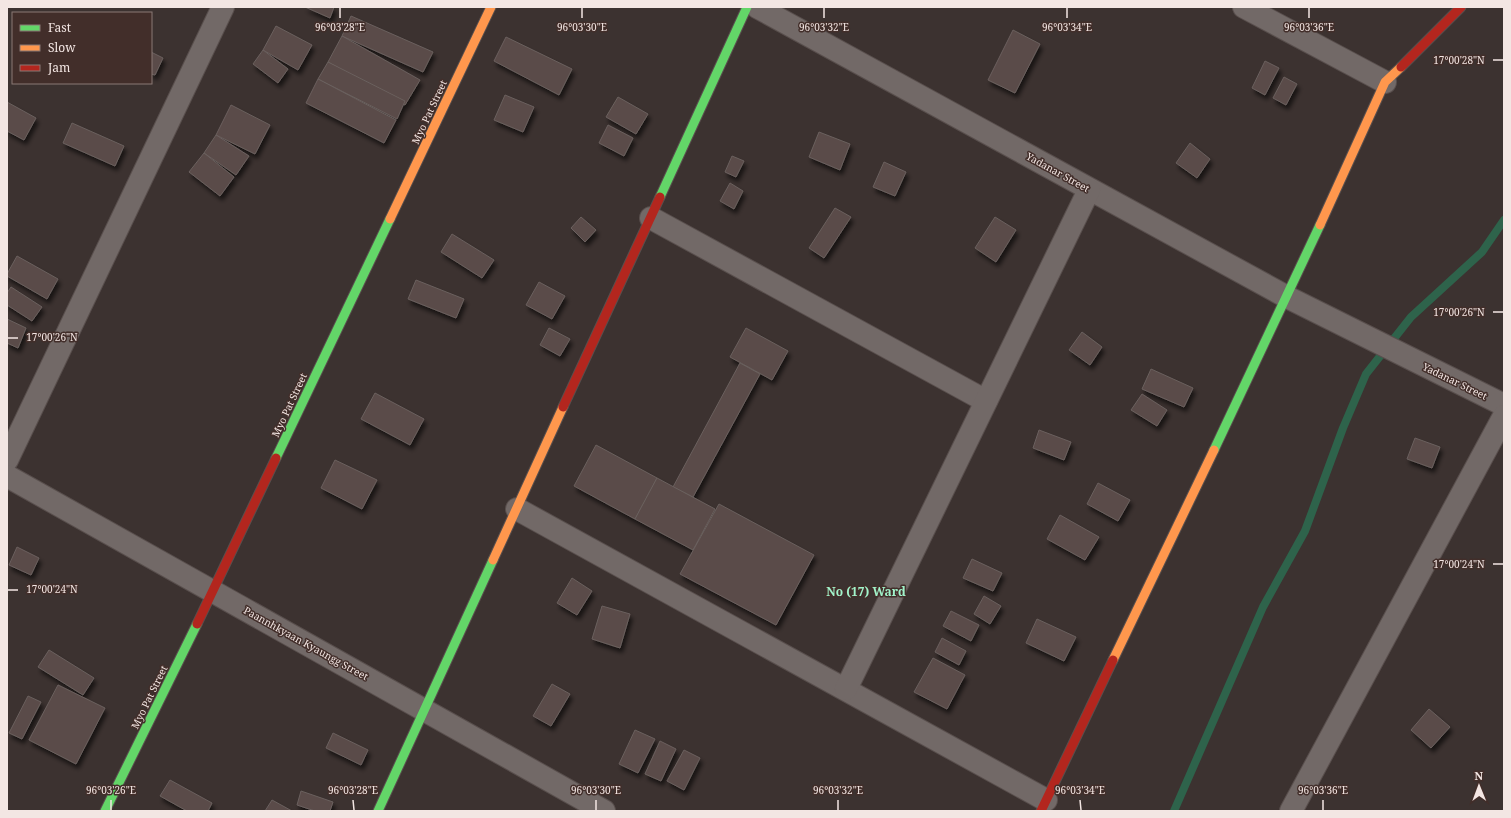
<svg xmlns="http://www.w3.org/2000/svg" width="1511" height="818" viewBox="0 0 1511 818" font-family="'Noto Serif',serif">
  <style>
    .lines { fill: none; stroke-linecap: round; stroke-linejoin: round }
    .stream { stroke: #2e634b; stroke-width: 8 }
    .building { fill: #5a4b48; stroke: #6a605e; filter: url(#shadow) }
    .street-casing { stroke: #594f4d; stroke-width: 24 }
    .fast-casing { stroke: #594f4d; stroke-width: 11 }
    .slow-casing { stroke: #594f4d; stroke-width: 11 }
    .jam-casing { stroke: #594f4d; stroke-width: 11 }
    .street { stroke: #726967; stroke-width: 22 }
    .fast { stroke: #63d668; stroke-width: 9 }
    .slow { stroke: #ff974d; stroke-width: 9 }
    .jam { stroke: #b3261e; stroke-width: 9 }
    .ticks { fill: none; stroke: #f3e6e3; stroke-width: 1.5 }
    .labels { text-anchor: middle; stroke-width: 3; stroke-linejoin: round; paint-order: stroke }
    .street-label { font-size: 10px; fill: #f3e6e3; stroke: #422e2a }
    .quarter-label { font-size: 12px; font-weight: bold; fill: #a1f4cb; stroke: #422e2a }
    .ticks-label { font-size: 10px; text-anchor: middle; fill: #f3e6e3; stroke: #422e2a; stroke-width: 3; stroke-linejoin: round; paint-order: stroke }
  </style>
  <defs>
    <filter id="shadow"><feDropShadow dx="2.5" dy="4.5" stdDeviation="2" flood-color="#0009"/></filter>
  </defs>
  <rect width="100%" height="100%" fill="#3c3230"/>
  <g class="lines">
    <polyline class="stream" points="1174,811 1263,607 1305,531 1343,428 1366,374 1411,317 1482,252 1504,220"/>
  </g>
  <g class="building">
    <polygon points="305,7 334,7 330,18"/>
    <polygon points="351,16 433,52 423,72 342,36"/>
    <polygon points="276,26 312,45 298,70 263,50"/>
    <polygon points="1013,30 1040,44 1015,93 988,80"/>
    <polygon points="342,36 420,80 405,105 328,62"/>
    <polygon points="506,37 572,69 559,95 494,61"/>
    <polygon points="263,50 288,69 278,83 253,64"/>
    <polygon points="151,52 163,58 155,75 151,74"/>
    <polygon points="1265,61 1279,68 1265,95 1252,88"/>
    <polygon points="328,62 405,101 397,119 318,79"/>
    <polygon points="1284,77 1297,84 1286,105 1273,98"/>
    <polygon points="318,79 396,120 384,143 306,103"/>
    <polygon points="505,95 534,107 523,132 494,120"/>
    <polygon points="618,97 648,114 636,134 606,117"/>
    <polygon points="7,102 36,118 24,140 7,131"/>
    <polygon points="231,105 270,125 255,154 216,135"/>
    <polygon points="72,123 124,146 115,166 63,143"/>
    <polygon points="608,125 633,138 624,156 599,143"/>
    <polygon points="819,132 850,144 840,170 809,157"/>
    <polygon points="216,135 249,156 236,175 204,153"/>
    <polygon points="1190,143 1210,159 1197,178 1176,163"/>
    <polygon points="204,153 234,177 220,196 189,172"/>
    <polygon points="732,156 744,161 736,177 725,172"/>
    <polygon points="884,162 906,172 895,196 873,187"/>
    <polygon points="730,183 743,191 734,209 720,201"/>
    <polygon points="835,208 851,217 824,258 809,248"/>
    <polygon points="581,217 596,230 585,242 571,228"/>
    <polygon points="995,217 1016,230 996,262 975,248"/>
    <polygon points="452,234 494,260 482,278 441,252"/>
    <polygon points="17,256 58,279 47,299 7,276 7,274"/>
    <polygon points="416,280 464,299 456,318 408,299"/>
    <polygon points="539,282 565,296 552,319 526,305"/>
    <polygon points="11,287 42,307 32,321 7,305 7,293"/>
    <polygon points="7,319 26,328 18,348 7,343"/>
    <polygon points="549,328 570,339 560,356 540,345"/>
    <polygon points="746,328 788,351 772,380 730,357"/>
    <polygon points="1082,332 1102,347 1090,365 1069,350"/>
    <polygon points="740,363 760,374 693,497 673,487"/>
    <polygon points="1151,369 1193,388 1184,407 1142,389"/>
    <polygon points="375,393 424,419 410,445 361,419"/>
    <polygon points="1142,394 1167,410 1157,426 1131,410"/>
    <polygon points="1039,430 1071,442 1064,460 1033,448"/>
    <polygon points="1415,438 1440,447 1432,468 1407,459"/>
    <polygon points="596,445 657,478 635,519 574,486"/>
    <polygon points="335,460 377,480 362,509 321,488"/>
    <polygon points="657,478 715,509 693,550 635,519"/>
    <polygon points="1098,483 1130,500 1118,521 1087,504"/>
    <polygon points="719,504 814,555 776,625 680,574"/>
    <polygon points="1060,515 1099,537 1085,560 1047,539"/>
    <polygon points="17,547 39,558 31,575 9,565"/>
    <polygon points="972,559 1002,573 993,591 963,578"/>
    <polygon points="572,578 592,591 577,615 557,603"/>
    <polygon points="984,596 1001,606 990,624 974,614"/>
    <polygon points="602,606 630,614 620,648 592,639"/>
    <polygon points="951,611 979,625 971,641 943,626"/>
    <polygon points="1037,619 1076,637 1064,661 1026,643"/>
    <polygon points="942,638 966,651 959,665 935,652"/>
    <polygon points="49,650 94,678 83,695 38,667"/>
    <polygon points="933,658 965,675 947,709 914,692"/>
    <polygon points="552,684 570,694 551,726 533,716"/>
    <polygon points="58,685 105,708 76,764 29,740"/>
    <polygon points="28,696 41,702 22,739 9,733"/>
    <polygon points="1429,709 1450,727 1431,748 1411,730"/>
    <polygon points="635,730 655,739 638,773 619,764"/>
    <polygon points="333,733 368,750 361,765 326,748"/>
    <polygon points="660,741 676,749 661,781 645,774"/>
    <polygon points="684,750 700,758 684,790 667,781"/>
    <polygon points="170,780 212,803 208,811 187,811 160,796"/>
    <polygon points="301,791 333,802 330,811 315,811 297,805"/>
    <polygon points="272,800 292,811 265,811"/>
  </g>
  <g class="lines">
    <g class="street-casing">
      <g id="street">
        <polyline points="757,7 1287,297 1504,405"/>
        <polyline points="1244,7 1385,82"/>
        <polyline points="651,218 986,401"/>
        <polyline points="7,460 223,7"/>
        <polyline points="7,476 604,811"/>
        <polyline points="517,509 1046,800"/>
        <polyline points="846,689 1089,190"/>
        <polyline points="1291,811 1504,416"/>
      </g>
    </g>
    <g class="fast-casing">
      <g id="fast">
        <polyline points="660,197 747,7"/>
        <polyline points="1214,450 1320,225"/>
        <polyline points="276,458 390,219"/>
        <polyline points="105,811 197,624"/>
        <polyline points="378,811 493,560"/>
      </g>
    </g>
    <g class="slow-casing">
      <g id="slow">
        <polyline points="390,219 491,7"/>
        <polyline points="1320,225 1385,82 1401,67"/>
        <polyline points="493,560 563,407"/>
        <polyline points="1113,660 1214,450"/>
      </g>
    </g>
    <g class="jam-casing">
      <g id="jam">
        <polyline points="1401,67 1461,7"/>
        <polyline points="563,407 660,197"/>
        <polyline points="197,624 276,458"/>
        <polyline points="1041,811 1113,660"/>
      </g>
    </g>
    <use href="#street" class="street"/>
    <use href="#fast" class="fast"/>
    <use href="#slow" class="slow"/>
    <use href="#jam" class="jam"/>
  </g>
  <path class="ticks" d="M 340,8 L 340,18M 582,8 L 582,18M 824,8 L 824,18M 1067,8 L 1067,18M 1309,8 L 1309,18M 1493,60 L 1503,60M 1493,312 L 1503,312M 8,338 L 18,338M 1493,564 L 1503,564M 8,590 L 18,590M 111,800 L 111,810M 353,800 L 354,810M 596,800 L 596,810M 838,800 L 838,810M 1080,800 L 1081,810M 1323,800 L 1323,810"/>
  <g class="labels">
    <g class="street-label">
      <text transform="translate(429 112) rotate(-65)" y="4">Myo Pat Street</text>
      <text transform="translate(1058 172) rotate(29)" y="4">Yadanar Street</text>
      <text transform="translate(1455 381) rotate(26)" y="4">Yadanar Street</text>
      <text transform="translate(289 405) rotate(-65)" y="4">Myo Pat Street</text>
      <text transform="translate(306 643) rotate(29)" y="4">Paannhkyaan Kyaungg Street</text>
      <text transform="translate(149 697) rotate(-64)" y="4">Myo Pat Street</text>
    </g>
    <g class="quarter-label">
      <text x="866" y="596">No (17) Ward</text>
    </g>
  </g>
  <g class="ticks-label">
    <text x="340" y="31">96°03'28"E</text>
    <text x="582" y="31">96°03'30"E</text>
    <text x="824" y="31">96°03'32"E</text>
    <text x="1067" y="31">96°03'34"E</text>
    <text x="1309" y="31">96°03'36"E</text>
    <text x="1459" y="64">17°00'28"N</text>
    <text x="1459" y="316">17°00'26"N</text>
    <text x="52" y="341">17°00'26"N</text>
    <text x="1459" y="568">17°00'24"N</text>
    <text x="52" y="593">17°00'24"N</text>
    <text x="111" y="794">96°03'26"E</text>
    <text x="353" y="794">96°03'28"E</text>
    <text x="596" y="794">96°03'30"E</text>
    <text x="838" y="794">96°03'32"E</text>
    <text x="1080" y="794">96°03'34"E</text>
    <text x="1323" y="794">96°03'36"E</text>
  </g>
  <rect width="1511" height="818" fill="none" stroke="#f3e6e3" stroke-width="16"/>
  <rect x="12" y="12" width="140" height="72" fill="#422e2a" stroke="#897874"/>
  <rect x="20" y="25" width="20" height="6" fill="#63d668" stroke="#897874"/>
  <text x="48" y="32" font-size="12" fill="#f3e6e3">Fast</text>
  <rect x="20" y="45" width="20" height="6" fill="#ff974d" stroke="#897874"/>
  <text x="48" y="52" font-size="12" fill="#f3e6e3">Slow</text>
  <rect x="20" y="65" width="20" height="6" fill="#b3261e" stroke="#897874"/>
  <text x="48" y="72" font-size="12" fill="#f3e6e3">Jam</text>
  <g transform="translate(1479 786) rotate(359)" stroke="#422e2a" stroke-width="3" paint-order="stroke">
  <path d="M0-3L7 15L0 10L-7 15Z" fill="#f3e6e3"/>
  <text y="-6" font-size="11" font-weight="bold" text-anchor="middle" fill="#f3e6e3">N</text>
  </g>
</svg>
